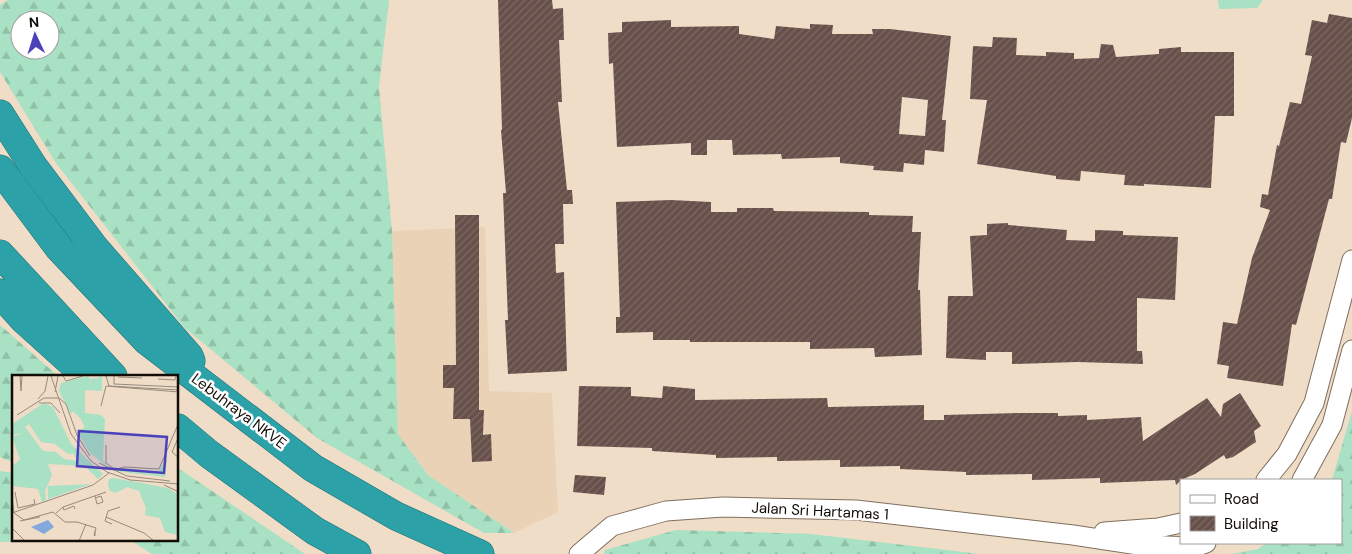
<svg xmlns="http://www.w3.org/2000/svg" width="1352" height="554" viewBox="0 0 1352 554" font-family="'DM Sans',sans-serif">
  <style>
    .built { fill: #ead2b7 }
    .forest { fill: url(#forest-firs); fill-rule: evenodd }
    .garden { fill: #a8e1c3 }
    .building { fill: url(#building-hatch); fill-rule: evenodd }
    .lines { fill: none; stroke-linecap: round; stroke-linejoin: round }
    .minor-casing { stroke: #806f5d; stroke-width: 21 }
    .highway-casing { stroke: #236e70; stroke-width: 29 }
    .minor { stroke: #fff; stroke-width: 19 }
    .highway { stroke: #2ca2a8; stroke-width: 28 }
    .labels { text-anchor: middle; stroke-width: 5; stroke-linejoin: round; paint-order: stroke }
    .street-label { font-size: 15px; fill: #130d07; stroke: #fff }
    .inset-road { fill: none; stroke: #978a7b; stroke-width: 1 }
    .view { fill: #4b42b9; fill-opacity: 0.15; stroke: #4b42b9; stroke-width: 2.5 }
    .inset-edge { fill: none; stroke: #130d07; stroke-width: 2.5 }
  </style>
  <defs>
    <pattern id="forest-firs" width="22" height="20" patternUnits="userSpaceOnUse" patternTransform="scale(1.25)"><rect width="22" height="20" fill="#a8e1c3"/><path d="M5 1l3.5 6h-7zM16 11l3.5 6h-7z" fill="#90c0a6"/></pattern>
    <pattern id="building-hatch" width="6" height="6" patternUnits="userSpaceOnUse" patternTransform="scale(1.25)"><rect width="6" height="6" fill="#68504a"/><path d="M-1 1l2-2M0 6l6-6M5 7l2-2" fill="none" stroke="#7c6a65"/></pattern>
  </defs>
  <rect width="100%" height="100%" fill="#efddc8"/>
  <polygon class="built" points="485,227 489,391 552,393 558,512 514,533 428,475 398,434 392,231"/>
  <g class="forest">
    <path d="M 8,0 L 389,0 L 379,87 L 392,231 L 398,434 L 428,475 L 514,533 L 484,533 L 317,438 L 184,327 L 56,163 L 0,72 L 0,5 ZM 20,20 L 50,20 L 50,50 L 20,50 Z"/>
    <polygon points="0,325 58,376 14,376 14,463 0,457"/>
    <polygon points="1352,411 1352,554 1232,554 1258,549 1266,543 1341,543 1341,480 1332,480"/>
    <polygon points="178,468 305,554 152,554 130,540 178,540"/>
    <polygon points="0,471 14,473 14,540 82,540 0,542"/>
    <polygon points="676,530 811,534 980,554 604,554 605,550"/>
  </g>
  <polygon class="garden" points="1218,0 1263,0 1257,8 1219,9"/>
  <g class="building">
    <polygon points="498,0 552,0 553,9 563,8 564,40 559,40 562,102 558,102 567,190 572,190 573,204 563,204 564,244 555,244 556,273 564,272 567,371 508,374 505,320 508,320 503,193 506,193 501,130 502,130"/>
    <polygon points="1329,14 1352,18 1352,118 1346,143 1341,142 1332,199 1329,199 1296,325 1292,324 1283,386 1227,378 1229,366 1217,364 1223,322 1237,324 1252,258 1270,210 1260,207 1262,194 1268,195 1277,145 1279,146 1290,102 1301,104 1312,56 1305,55 1312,20 1327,23"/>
    <path d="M 671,20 L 671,27 L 739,26 L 739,34 L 774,39 L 776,26 L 810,29 L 810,24 L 833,25 L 832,34 L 873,34 L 872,29 L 890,29 L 951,36 L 942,120 L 946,120 L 944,152 L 925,150 L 924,165 L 904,163 L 903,172 L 873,170 L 874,166 L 840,163 L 840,157 L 782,159 L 781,154 L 733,155 L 732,140 L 707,140 L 707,155 L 691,155 L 691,143 L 617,147 L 613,63 L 609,64 L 608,33 L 622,32 L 622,22 ZM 902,97 L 928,100 L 925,136 L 899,134 Z"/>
    <polygon points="993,37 1017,38 1016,55 1046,56 1046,52 1074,53 1074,59 1099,58 1101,44 1113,45 1116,57 1159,54 1159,49 1181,47 1181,52 1234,52 1234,116 1215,116 1211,188 1144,184 1144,186 1124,185 1125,175 1081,171 1080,181 1056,179 1056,176 977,164 987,100 970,99 973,46 992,47"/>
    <polygon points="671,200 711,202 711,212 737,212 737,208 773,208 774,211 869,212 869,215 913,216 912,232 921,232 918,290 920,290 922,355 875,357 874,348 810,349 810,342 690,342 690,340 653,340 653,332 616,333 616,317 620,317 616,202"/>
    <polygon points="455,215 479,215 479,410 484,410 483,435 491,434 492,461 472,462 470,419 453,419 454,388 443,388 443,365 456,365"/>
    <polygon points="1008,223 1008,225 1067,230 1066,240 1095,241 1095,230 1123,231 1123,235 1178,237 1175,300 1137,298 1137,351 1142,351 1143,364 1077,362 1012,364 1012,352 986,352 986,360 946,358 948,296 973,296 970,236 987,235 987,224"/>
    <polygon points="579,386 631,387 631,396 662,398 663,386 695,389 695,400 827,398 828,407 924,405 924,420 944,420 944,415 1020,413 1058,413 1058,416 1087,415 1087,420 1141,417 1143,441 1207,398 1221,417 1223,404 1240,393 1261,426 1254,431 1256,442 1233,457 1226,459 1224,455 1195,474 1181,480 1176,485 1175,480 1100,483 1100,478 1032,480 1032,474 966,475 966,472 900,469 900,466 840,467 840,460 777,461 777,457 716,458 716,455 652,451 652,448 577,446"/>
    <polygon points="575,475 606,477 604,495 573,492"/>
  </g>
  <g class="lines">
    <g class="minor-casing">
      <g id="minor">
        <polyline points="1266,480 1287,454 1314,403 1352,260"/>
        <polyline points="1302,480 1332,425 1352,350"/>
        <polyline points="1104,532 1158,528 1181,523"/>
        <polyline points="579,554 612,526 666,511 723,507 856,510 1073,535 1138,545 1194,547 1206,543"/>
      </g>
    </g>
    <g class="highway-casing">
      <g id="highway">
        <polyline points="0,114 33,166 94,247 189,356 191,361"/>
        <polyline points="0,169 59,248 147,341 313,468 396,516 480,554"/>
        <polyline points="0,254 113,376"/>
        <polyline points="0,293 23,319 74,365 110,376"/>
        <polyline points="178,428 209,454 315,531 357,554"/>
      </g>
    </g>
    <use href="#minor" class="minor"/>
    <use href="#highway" class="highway"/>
  </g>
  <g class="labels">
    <g class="street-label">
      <text transform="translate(239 411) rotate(37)" y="5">Lebuhraya NKVE</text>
      <text transform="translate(820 511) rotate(3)" y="5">Jalan Sri Hartamas 1</text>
    </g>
  </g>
  <g transform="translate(12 375)">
    <rect width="166" height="166" fill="#efddc8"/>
    <path d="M 76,1 L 78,4 L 90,2 L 90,16 L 73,15 L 73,38 L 89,40 L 93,44 L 91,85 L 96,92 L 78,78 L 65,57 L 73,52 L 68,43 L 61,36 L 59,39 L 47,16 L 49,8 ZM 32,28 L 41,32 L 59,69 L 91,99 L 86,104 L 73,91 L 36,89 L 40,100 L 33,116 L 34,125 L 30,127 L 26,114 L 0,111 L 0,85 L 2,90 L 8,84 L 0,62 L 11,58 L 0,60 L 0,49 ZM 17,49 L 29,67 L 43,69 L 56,79 L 61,78 L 66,86 L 52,84 L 44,77 L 31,76 L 13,52 ZM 155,84 L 153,102 L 103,96 L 109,93 L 146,97 ZM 102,103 L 156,113 L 165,119 L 166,160 L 153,157 L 148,143 L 133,140 L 134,133 L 127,116 L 115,112 L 104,118 L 98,116 L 96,110 L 97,104 Z" fill="#a8e1c3" fill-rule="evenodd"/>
    <path d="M 79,109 L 36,124 L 36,111 Z" fill="#a8e1c3"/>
    <path d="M 36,145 L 42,152 L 32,159 L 19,152 Z" fill="#83a8dd"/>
    <path class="inset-road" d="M 8,1 L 9,16 L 10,1M 39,1 L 59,59 L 79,86 L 95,97 L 118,105 L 167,109M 51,1 L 54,6 L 71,1M 94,1 L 97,11 L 167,15M 102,1 L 102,9 L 167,12M 106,2 L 130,3M 146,4 L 163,5 L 164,1M 94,11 L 167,17M 43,17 L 46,1M 26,24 L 33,16 L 36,1M 27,28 L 39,28 L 48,38M 89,31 L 94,11M 5,40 L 32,23 L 47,23 L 54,29 L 65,60 L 78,81M 167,61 L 160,77 L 167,83M 94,70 L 94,88 L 102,94M 87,88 L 115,101 L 158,106M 102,95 L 112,92 L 147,94 L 167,47M 152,110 L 167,117M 3,117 L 6,133 L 23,129 L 22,124M 83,121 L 85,129 L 91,127 L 89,121 L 83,123M 0,122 L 2,138M 51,132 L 52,135 L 62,131 L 63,134M 0,138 L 81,110 L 97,98M 2,138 L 12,145 L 41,137 L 53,147 L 65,147 L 84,153 L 82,160 L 83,161 L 83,156M 44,138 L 51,132 L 94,117M 94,142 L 132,158 L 142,166M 8,146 L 28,142M 100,149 L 93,146 L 96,136 L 108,132M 0,153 L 13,166M 67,166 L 74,149"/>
    <path class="view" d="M 67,56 L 155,62 L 152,98 L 65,91 Z"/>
    <rect width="166" height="166" class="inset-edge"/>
  </g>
  <rect x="1180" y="479" width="162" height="65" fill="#ffffff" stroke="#a19e9c"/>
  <rect x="1190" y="495" width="25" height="8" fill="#ffffff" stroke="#a19e9c"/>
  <text x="1224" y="504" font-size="15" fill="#130d07">Road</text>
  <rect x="1190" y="516" width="25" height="15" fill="url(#building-hatch)" stroke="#a19e9c"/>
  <text x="1224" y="529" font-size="15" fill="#130d07">Building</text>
  <g transform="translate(35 35) rotate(356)"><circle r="24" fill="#ffffff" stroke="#a19e9c"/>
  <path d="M0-4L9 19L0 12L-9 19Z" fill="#4b42b9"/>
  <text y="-8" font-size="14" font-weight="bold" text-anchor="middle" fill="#130d07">N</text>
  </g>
</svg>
